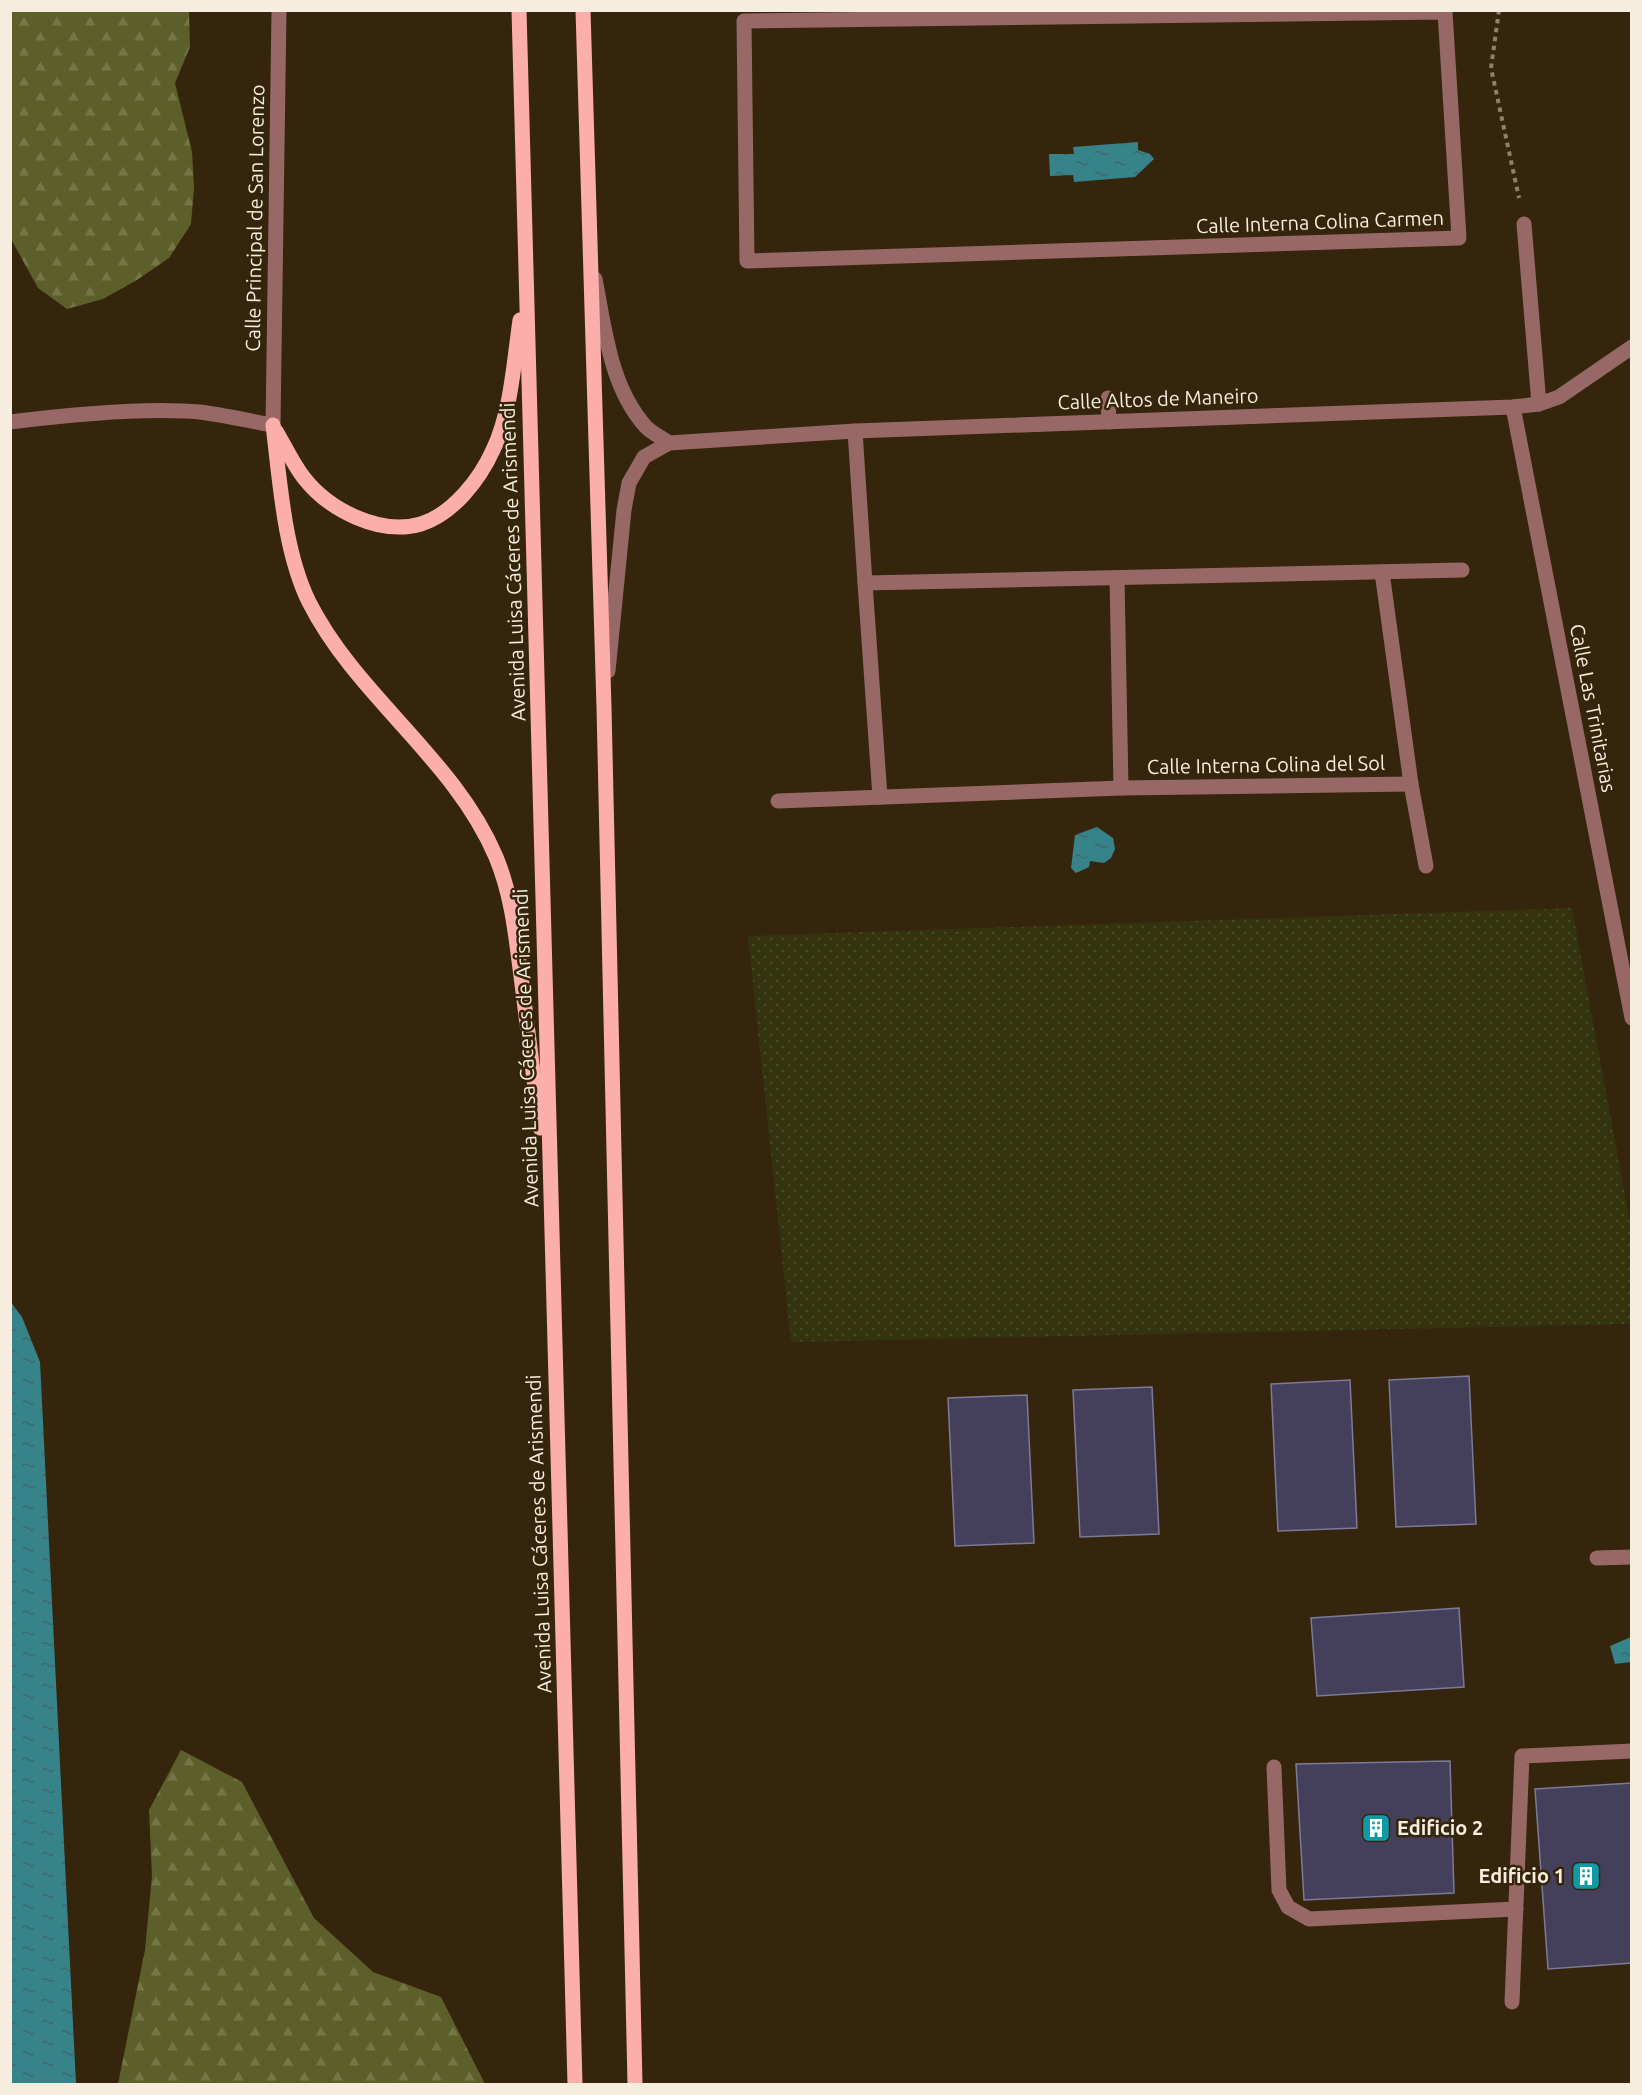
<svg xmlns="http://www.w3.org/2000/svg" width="1642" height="2095" viewBox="0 0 1642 2095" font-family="Ubuntu,sans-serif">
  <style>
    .grass { fill: url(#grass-dots) }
    .forest { fill: url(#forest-firs) }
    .water { fill: url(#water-ripples) }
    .building { fill: #44405b; stroke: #7d7a97; stroke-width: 1.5 }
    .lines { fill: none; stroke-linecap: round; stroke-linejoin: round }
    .path { stroke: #8e816d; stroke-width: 4; stroke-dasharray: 4.5 4.5; stroke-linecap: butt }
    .minor { stroke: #976866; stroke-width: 15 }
    .major { stroke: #fcafaa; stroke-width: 15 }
    .labels { text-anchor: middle; stroke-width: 5; stroke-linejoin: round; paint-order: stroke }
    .street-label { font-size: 20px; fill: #f7edde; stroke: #34250c }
    .poi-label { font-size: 20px; font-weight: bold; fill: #f7edde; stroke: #34250c; text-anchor: start }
  </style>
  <defs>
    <pattern id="grass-dots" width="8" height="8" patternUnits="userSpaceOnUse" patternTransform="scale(1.5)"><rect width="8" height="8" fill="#33340f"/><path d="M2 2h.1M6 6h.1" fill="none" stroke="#474826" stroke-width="1.8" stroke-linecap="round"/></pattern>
    <pattern id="forest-firs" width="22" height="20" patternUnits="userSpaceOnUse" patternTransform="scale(1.5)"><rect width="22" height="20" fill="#5d5f2a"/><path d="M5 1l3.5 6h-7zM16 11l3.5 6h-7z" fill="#757648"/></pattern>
    <pattern id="water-ripples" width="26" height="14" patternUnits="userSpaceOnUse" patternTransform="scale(1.5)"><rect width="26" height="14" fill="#37838a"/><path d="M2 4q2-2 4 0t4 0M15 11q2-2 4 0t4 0" fill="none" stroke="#40686a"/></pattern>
  </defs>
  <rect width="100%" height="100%" fill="#34250c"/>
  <polygon class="grass" points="1572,908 1631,1228 1631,1324 791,1342 748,936"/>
  <g class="forest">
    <polygon points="11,10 189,11 190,47 175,83 192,152 194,188 191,224 169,258 137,280 103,299 67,309 38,288 11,239"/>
    <polygon points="181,1750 242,1782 314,1918 373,1972 441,1997 485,2084 118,2084 145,1950 152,1876 149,1810"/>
  </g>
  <g class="water">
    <polygon points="1138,142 1138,150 1150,154 1154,159 1135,177 1074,182 1073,175 1050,176 1049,154 1074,154 1073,147"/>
    <polygon points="1097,827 1113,838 1115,849 1111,858 1104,863 1090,861 1089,867 1076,873 1071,868 1075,835"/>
    <polygon points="10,1301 22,1317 40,1362 76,2084 11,2084"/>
    <polygon points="1631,1637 1631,1662 1615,1664 1610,1646"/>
  </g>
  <g class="building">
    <polygon points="1469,1376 1476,1524 1396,1527 1389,1380"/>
    <polygon points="1350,1380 1357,1528 1278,1531 1271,1384"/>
    <polygon points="1152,1387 1159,1534 1080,1537 1073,1390"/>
    <polygon points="1027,1395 1034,1543 955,1546 948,1398"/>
    <polygon points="1459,1608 1464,1687 1317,1696 1311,1618"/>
    <polygon points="1450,1761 1454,1893 1304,1900 1296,1764"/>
    <polygon points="1632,1783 1632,1963 1548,1969 1535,1789"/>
  </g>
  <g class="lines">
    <polyline class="path" points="1499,10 1491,68 1519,198"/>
    <g class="minor">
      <polygon points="1445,12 1459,238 747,261 744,21"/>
      <polyline points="1524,224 1539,404"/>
      <path d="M 595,279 C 605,329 610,387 646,427 C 652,433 662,438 669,443"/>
      <polyline points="1108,398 1109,422"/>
      <polyline points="1513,407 1632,1018"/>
      <path d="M 10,422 C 66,415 145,407 200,412 C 224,415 249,421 273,425 L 279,10"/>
      <polyline points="855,431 865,583 1462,570"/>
      <polyline points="1382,572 1411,784 1426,866"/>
      <polyline points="1117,578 1121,788"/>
      <polyline points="865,583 880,797"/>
      <polyline points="608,671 624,510 629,483 644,457 669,443 855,431 1513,407 1539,404 1559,397 1632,347"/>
      <polyline points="778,801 1121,788 1411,784"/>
      <polyline points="1597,1558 1632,1557"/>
      <polyline points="1274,1767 1279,1890 1288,1907 1309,1919 1516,1909"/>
      <polyline points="1512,2002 1522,1756 1632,1751"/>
    </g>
    <g class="major">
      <polyline points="519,10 575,2084"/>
      <polyline points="583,10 604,707 635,2084"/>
      <path d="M 273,425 C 280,482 284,551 309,602 C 357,697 454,758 496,857 C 513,898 516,940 522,984 C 528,1032 534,1080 540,1128"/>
      <path d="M 276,431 C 285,446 293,464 304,478 C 329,510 380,536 421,524 C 453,514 480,479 493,450 C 511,413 514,361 520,320"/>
    </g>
  </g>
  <defs>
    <g id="building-square" transform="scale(1.5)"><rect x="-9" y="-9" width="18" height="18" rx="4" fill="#0f9aa8" stroke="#34250c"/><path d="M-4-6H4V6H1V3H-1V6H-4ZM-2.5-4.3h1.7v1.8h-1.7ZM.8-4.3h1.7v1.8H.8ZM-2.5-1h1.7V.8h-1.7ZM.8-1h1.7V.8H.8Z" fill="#fff"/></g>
  </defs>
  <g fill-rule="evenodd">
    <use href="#building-square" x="1376" y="1828"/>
    <use href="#building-square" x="1586" y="1876"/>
  </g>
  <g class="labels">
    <g class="street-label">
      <text transform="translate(255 218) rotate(-89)" y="7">Calle Principal de San Lorenzo</text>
      <text transform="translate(1320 222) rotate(-2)" y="7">Calle Interna Colina Carmen</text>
      <text transform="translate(1158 399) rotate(-2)" y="7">Calle Altos de Maneiro</text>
      <text transform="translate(513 562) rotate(-92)" y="7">Avenida Luisa Cáceres de Arismendi</text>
      <text transform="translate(1593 708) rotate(79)" y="7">Calle Las Trinitarias</text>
      <text transform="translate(1266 765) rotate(-1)" y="7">Calle Interna Colina del Sol</text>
      <text transform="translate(526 1048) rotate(-92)" y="7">Avenida Luisa Cáceres de Arismendi</text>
      <text transform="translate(539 1534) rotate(-92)" y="7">Avenida Luisa Cáceres de Arismendi</text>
    </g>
    <g class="poi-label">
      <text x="1397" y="1835">Edificio 2</text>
      <text x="1565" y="1883" text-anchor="end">Edificio 1</text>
    </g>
  </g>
  <rect width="1642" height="2095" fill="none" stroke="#f7edde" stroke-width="24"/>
</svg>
